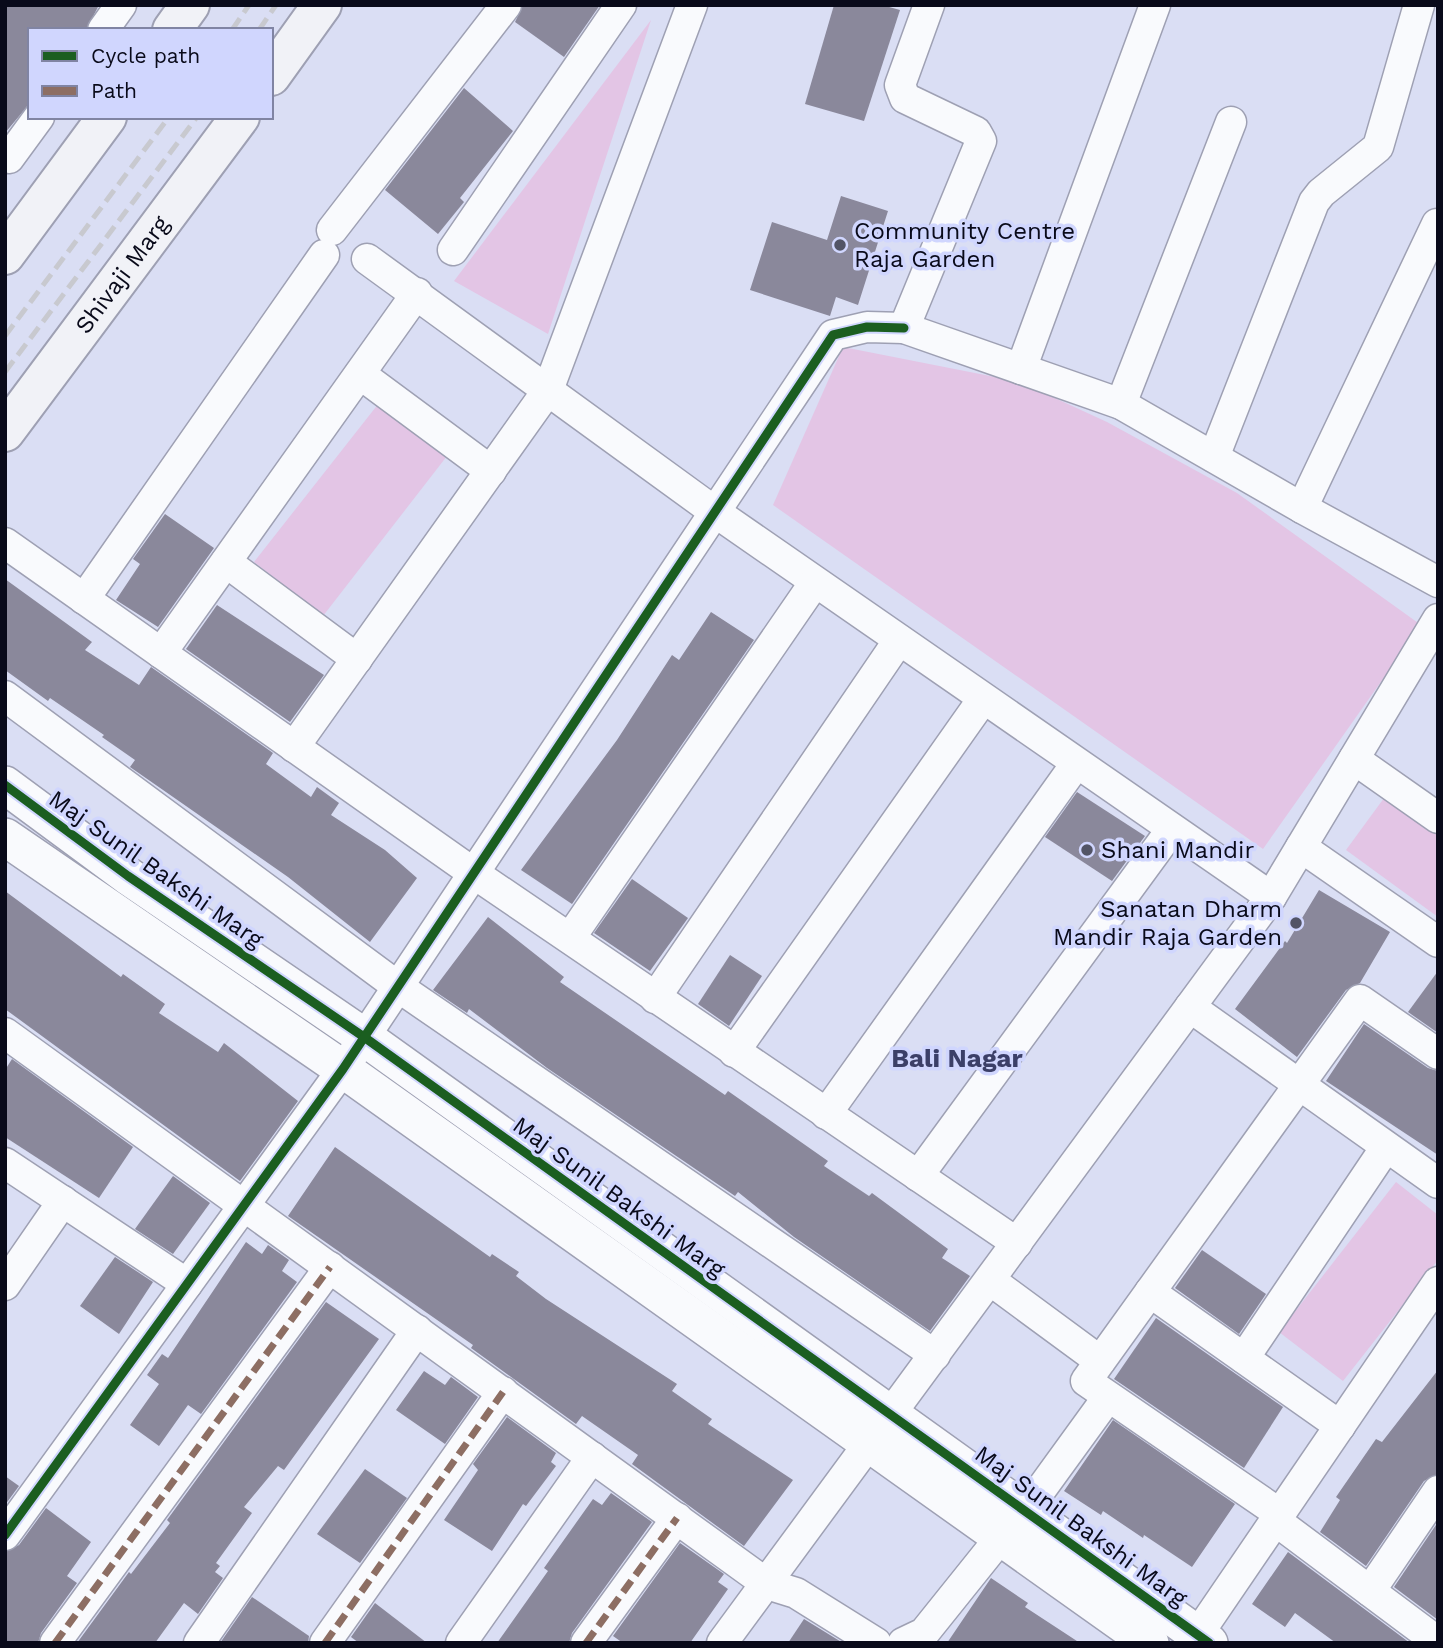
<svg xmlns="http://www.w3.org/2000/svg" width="1443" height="1648" viewBox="0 0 1443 1648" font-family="'Work Sans',sans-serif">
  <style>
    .green { fill: #e3c5e5 }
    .building { fill: #8a889b }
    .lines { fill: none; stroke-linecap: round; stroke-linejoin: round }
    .minor-casing { stroke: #9ea0b3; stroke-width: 33 }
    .tertiary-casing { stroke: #9ea0b3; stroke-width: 40 }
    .secondary-casing { stroke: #9ea0b3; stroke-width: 42 }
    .minor { stroke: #f9fafd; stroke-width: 30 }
    .tertiary { stroke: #f9fafd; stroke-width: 37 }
    .secondary { stroke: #f1f2f7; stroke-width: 38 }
    .rail { stroke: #c8c9cf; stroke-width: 5; stroke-dasharray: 14 7; stroke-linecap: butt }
    .quiet { stroke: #8d6e63; stroke-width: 7; stroke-dasharray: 14 7; stroke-linecap: butt }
    .cycleway-casing { stroke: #d0d6fe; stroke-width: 13 }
    .cycleway { stroke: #1b5e20; stroke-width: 9 }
    .poi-dot { fill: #525466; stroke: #d0d6fe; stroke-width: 2.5 }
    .labels { text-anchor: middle; stroke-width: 7; stroke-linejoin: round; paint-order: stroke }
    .poi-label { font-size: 24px; fill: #090a1a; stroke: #d0d6fe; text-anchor: start }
    .street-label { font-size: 24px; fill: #090a1a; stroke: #d0d6fe }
    .neighbourhood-label { font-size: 26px; font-weight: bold; fill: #3b3f68; stroke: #d0d6fe }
  </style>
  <rect width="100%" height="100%" fill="#dadef4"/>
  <g class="green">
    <polygon points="651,20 548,334 454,281"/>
    <polygon points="843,347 1020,382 1107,422 1237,493 1421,625 1263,849 773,505"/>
    <polygon points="379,403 447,456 323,616 254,562"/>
    <polygon points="1387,794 1438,832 1438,917 1346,850"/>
    <polygon points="1396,1182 1438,1215 1438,1260 1343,1381 1279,1332"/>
  </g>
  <g class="building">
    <polygon points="5,5 99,5 86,30 30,30 30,103 5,133"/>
    <polygon points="523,5 600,5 564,57 515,22"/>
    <polygon points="834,5 882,5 900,10 864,121 805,104"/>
    <polygon points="464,88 513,131 460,198 464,202 438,234 385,190"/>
    <polygon points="841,196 888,211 858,305 836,297 830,316 750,290 772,222 827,240"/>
    <polygon points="165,514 214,548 158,627 116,600 140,564 133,559"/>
    <polygon points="5,579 92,642 85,650 139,685 151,667 273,753 266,764 311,797 317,787 339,803 331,815 385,850 417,878 370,942 288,877 130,767 135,760 102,737 104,735 50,698 48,701 5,670"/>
    <polygon points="217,605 324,675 290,722 186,649"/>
    <polygon points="711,612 754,640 572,904 521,870 617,740 672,655 679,660"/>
    <polygon points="1077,792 1145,836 1112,881 1045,837"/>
    <polygon points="632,879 688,918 650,971 594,933"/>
    <polygon points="1319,890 1390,932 1360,983 1346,990 1297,1057 1235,1009 1285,941 1287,943"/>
    <polygon points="5,891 121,977 123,974 165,1004 159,1013 218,1052 224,1043 298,1101 240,1181 5,1009"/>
    <polygon points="488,917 564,977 560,982 725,1095 728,1091 828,1161 824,1166 869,1196 872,1193 948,1249 942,1258 970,1276 930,1331 794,1237 738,1192 735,1196 547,1068 469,1009 467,1013 433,990"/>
    <polygon points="730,955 762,976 729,1026 698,1004"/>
    <polygon points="1438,971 1438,1033 1408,1012"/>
    <polygon points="1364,1024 1428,1068 1438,1071 1438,1155 1326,1081"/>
    <polygon points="12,1059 133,1147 99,1198 5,1137 5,1070"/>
    <polygon points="335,1147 490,1257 492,1254 519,1272 516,1276 546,1299 677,1384 672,1391 712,1419 708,1424 793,1480 744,1546 632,1464 638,1455 582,1416 576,1424 471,1348 473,1345 288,1216"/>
    <polygon points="173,1176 210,1203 173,1254 135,1229"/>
    <polygon points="246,1242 262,1254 268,1245 289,1260 282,1271 297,1282 201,1414 188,1405 159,1446 130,1425 159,1384 147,1375 162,1354 168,1358"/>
    <polygon points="1202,1250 1266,1294 1239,1334 1175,1288"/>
    <polygon points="115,1257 153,1282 119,1334 80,1306"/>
    <polygon points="326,1302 379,1339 284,1470 278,1466 244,1507 252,1513 216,1563 220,1566 215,1572 223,1578 198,1614 184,1603 155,1643 77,1643 129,1572 131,1574 170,1523 167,1520"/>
    <polygon points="1156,1318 1283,1407 1244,1468 1114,1379"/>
    <polygon points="1438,1370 1438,1474 1424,1481 1366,1566 1320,1532 1340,1500 1336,1497 1376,1439 1382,1442"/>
    <polygon points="424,1371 445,1385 451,1377 478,1397 445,1444 396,1410"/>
    <polygon points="507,1417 556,1453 551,1462 556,1466 526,1506 523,1504 492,1551 444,1520 478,1470 473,1464"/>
    <polygon points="1113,1420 1235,1504 1192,1567 1144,1535 1143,1538 1103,1511 1101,1515 1064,1491"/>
    <polygon points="365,1469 407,1498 360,1563 317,1534"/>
    <polygon points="5,1476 19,1486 5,1505"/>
    <polygon points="611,1493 652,1522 572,1633 569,1643 497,1643 548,1571 544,1568 593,1499 602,1505"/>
    <polygon points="46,1508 91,1542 67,1576 77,1583 41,1633 38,1643 5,1643 5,1552 19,1545"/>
    <polygon points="1438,1522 1438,1620 1394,1587"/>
    <polygon points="680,1543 724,1574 718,1582 728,1589 690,1643 623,1643 613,1636"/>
    <polygon points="1288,1552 1410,1643 1336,1643 1295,1613 1285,1627 1252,1604"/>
    <polygon points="991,1578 1028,1603 1025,1607 1080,1643 947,1643"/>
    <polygon points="252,1597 309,1636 308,1643 220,1643"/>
    <polygon points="375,1603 427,1643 359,1643 351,1637"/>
    <polygon points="804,1619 843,1643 788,1643"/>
  </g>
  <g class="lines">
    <g class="minor-casing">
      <g id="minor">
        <polyline points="929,5 900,85 905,98 976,132 981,141 904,328 1121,404 1302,508 1438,582"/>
        <polyline points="103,30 121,5"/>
        <polyline points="5,155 9,158 39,117"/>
        <polyline points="332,230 506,5"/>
        <polyline points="453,250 621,5"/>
        <polyline points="367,259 715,512 1271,897"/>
        <polyline points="1021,369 1155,5"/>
        <polyline points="360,374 491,471"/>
        <polyline points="1121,404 1231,122"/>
        <polyline points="1214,457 1314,202 1321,193 1378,147 1419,5"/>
        <polyline points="1302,508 1437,224"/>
        <polyline points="5,543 472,872 1017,1243"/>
        <polyline points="226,562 357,659"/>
        <polyline points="84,599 324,255"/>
        <polyline points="161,653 417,293"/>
        <polyline points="5,696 397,986 935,1355"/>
        <polyline points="294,747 548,390 692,5"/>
        <polyline points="1354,759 1438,818"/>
        <polyline points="1301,847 1438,942"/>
        <polyline points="570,938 815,582"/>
        <polyline points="655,998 899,640"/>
        <polyline points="1190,1007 1438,1183"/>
        <polyline points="5,1033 767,1584 796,1593 876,1643"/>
        <polyline points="734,1052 983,699"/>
        <polyline points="826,1114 1076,764"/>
        <polyline points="5,1163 187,1284"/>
        <polyline points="918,1176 1172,829"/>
        <polyline points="990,1280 1100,1361"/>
        <polyline points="5,1285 63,1201"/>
        <polyline points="1150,1292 1340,1426"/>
        <polyline points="1244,1358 1386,1147"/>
        <polyline points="1026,1510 1108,1397"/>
        <polyline points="1280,1514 1086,1381 1360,1000 1438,1054"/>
        <polyline points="1276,1521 1438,1642"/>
        <polyline points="5,1535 343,1069 833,335 867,327 904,328"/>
        <polyline points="1370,1591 1438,1491"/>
        <polyline points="1198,1634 1438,1282"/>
        <polyline points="55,1643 330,1267"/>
        <polyline points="199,1643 417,1330"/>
        <polyline points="325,1643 503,1392"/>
        <polyline points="461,1643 592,1457"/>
        <polyline points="586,1643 677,1518"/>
        <polyline points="722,1643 1271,897 1438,619"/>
        <polyline points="903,1643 924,1633 1001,1537"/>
      </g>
    </g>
    <g class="tertiary-casing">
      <g id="tertiary">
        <polyline points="5,785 128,876 364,1037 1209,1643"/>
        <polyline points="5,837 343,1069 1150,1643"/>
      </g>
    </g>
    <g class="secondary-casing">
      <g id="secondary">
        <polyline points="172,30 190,5"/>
        <polyline points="271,76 322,5"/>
        <polyline points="5,255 107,117"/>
        <path id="s1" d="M 5,432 L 240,117"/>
      </g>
    </g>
    <use href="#minor" class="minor"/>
    <use href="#tertiary" class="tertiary"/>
    <use href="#secondary" class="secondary"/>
    <g class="rail">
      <polyline points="232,30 249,5"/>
      <polyline points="259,30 276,5"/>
      <polyline points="5,336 169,117"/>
      <polyline points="5,372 197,117"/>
    </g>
    <g class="quiet">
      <polyline points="55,1643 330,1267"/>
      <polyline points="325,1643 503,1392"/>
      <polyline points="586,1643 677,1518"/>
    </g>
    <g class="cycleway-casing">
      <g id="cycleway">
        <polyline points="5,785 128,876 364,1037 1209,1643"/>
        <polyline points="5,1535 343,1069 833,335 867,327 904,328"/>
      </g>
    </g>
    <use href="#cycleway" class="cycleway"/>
  </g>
  <g class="poi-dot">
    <circle cx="840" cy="245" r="7"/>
    <circle cx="1087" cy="850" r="7"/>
    <circle cx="1296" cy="923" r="7"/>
  </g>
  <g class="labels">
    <g class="poi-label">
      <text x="854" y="239">Community Centre<tspan x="854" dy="28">Raja Garden</tspan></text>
      <text x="1101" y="858">Shani Mandir</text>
      <text x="1282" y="917" text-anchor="end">Sanatan Dharm<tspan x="1282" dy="28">Mandir Raja Garden</tspan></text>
    </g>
    <g class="street-label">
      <text dy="8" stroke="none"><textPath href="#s1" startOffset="196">Shivaji Marg</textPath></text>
      <text transform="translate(156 869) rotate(35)" y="8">Maj Sunil Bakshi Marg</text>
      <text transform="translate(619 1197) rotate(36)" y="8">Maj Sunil Bakshi Marg</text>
      <text transform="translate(1081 1526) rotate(36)" y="8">Maj Sunil Bakshi Marg</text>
    </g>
    <g class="neighbourhood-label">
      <text x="957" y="1067">Bali Nagar</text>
    </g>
  </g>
  <rect width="1443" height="1648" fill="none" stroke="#090a1a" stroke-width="14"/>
  <rect x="28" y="28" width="245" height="91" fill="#d0d6fe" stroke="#8084a3" stroke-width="2"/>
  <rect x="42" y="51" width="35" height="10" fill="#1b5e20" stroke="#8084a3" stroke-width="2"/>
  <text x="91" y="63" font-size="21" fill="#090a1a">Cycle path</text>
  <rect x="42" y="86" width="35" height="10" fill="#8d6e63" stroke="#8084a3" stroke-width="2"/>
  <text x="91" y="98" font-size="21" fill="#090a1a">Path</text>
</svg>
